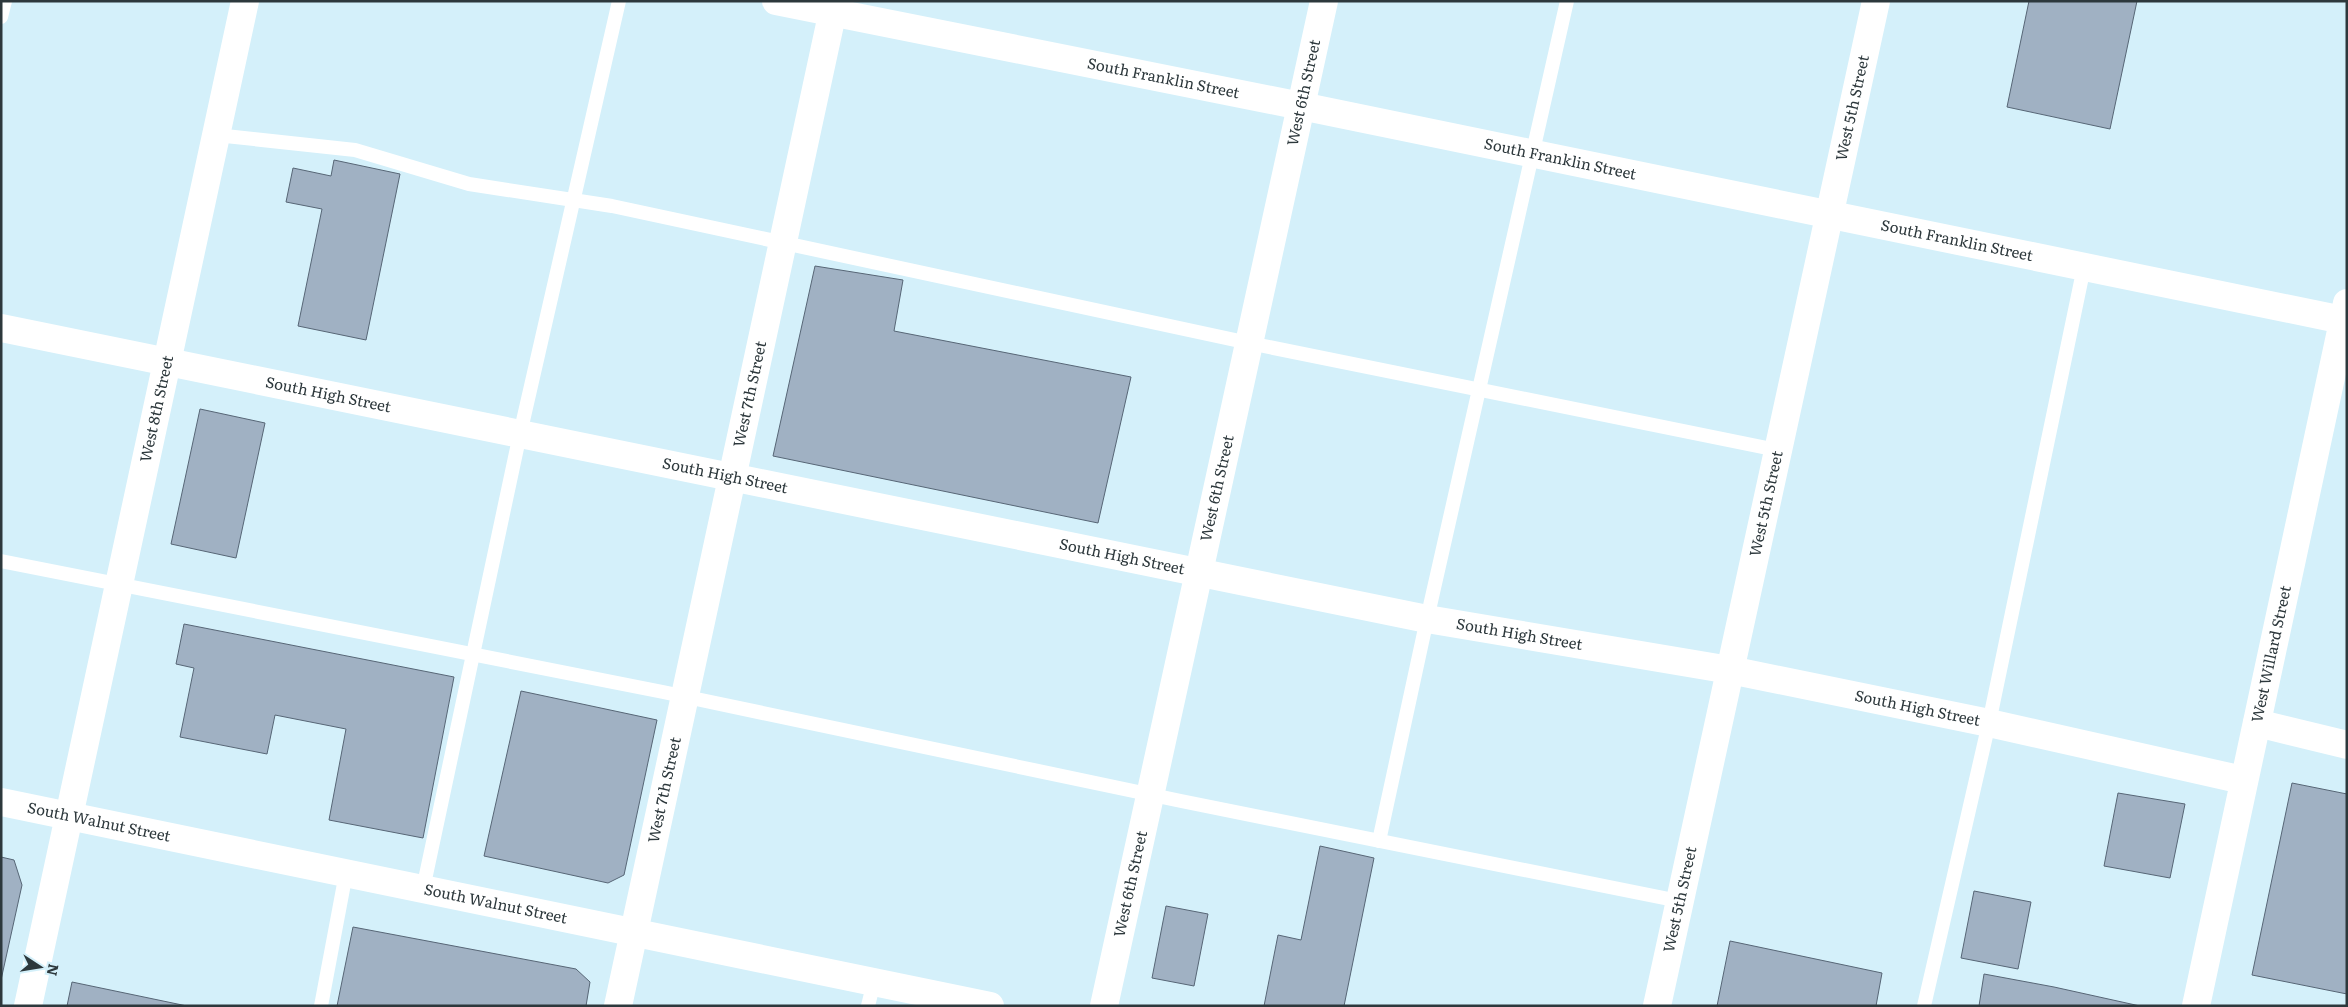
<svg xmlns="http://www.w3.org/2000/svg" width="2348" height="1007" viewBox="0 0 2348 1007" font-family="Literata,serif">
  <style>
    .building { fill: #a0b1c3; stroke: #576676 }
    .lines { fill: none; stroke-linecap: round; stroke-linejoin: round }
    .lane { stroke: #fff; stroke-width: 14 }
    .street { stroke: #fff; stroke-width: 28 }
    .secondary { stroke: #fff; stroke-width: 28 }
    .labels { text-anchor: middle; stroke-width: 5; stroke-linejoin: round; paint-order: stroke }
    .street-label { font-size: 15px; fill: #2d383c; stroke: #d4f0fa }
  </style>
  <rect width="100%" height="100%" fill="#d4f0fa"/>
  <g class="building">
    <polygon points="2029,1 2137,1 2110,129 2007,107"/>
    <polygon points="334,160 400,174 366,340 298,326 322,209 286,202 293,168 331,176"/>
    <polygon points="815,266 903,280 894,331 1131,377 1098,523 773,456"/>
    <polygon points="200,409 265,423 236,558 171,544"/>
    <polygon points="184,624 454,677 423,838 329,820 346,729 275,715 267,754 180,737 194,668 176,664"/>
    <polygon points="521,691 657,720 624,875 608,883 484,856"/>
    <polygon points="2292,783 2347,794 2347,994 2252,975"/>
    <polygon points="2118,793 2185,804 2170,878 2104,866"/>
    <polygon points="1320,846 1374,858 1344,1006 1264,1006 1278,935 1301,940"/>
    <polygon points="1,857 14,860 22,885 1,980"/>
    <polygon points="1974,891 2031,902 2018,969 1961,958"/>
    <polygon points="1166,906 1208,914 1194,986 1152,978"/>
    <polygon points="353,927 576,969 590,982 586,1006 337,1006"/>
    <polygon points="1730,941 1882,973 1876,1006 1717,1006"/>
    <polygon points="1984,974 2054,987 2140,1006 1979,1006"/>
    <polygon points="72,982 187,1006 67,1006"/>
  </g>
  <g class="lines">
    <g class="lane">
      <polyline points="1,17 5,1"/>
      <polyline points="216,135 355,150 469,184 612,206 1249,343 1777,450"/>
      <polyline points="1,561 663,692 1181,801 1679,901"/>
      <polyline points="1379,841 1427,619 1567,1"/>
      <polyline points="423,889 520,434 619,1"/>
      <polyline points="321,1006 346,873"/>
      <polyline points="868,1006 874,982"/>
      <polyline points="1924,1006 1989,723 2084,267"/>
    </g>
    <g class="street">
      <path id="s1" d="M 776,1 L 1301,106 L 2343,320"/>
      <path id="s2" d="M 1,328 L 1427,619 L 1730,670 L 1989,723 L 2243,780"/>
      <polyline points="2257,723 2347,745"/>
      <path id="s3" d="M 618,1006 L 835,1"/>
      <path id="s4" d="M 1104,1006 L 1324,1"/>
      <path id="s5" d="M 1657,1006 L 1876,1"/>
    </g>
    <g class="secondary">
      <path id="s6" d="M 1,802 L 990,1006"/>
      <path id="s7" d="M 28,1006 L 245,1"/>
      <path id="s8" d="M 2196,1006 L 2347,303"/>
    </g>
  </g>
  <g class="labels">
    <g class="street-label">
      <text dy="5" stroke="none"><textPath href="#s1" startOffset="395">South Franklin Street</textPath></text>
      <text dy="5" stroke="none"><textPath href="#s4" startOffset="935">West 6th Street</textPath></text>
      <text dy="5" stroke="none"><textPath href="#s5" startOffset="919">West 5th Street</textPath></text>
      <text dy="5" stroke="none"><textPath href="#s1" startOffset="800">South Franklin Street</textPath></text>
      <text dy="5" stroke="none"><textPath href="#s1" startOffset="1205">South Franklin Street</textPath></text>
      <text dy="5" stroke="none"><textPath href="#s3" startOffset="626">West 7th Street</textPath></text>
      <text dy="5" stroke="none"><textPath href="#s2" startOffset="334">South High Street</textPath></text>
      <text dy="5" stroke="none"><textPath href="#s7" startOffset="611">West 8th Street</textPath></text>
      <text dy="5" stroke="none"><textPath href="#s2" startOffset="739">South High Street</textPath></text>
      <text dy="5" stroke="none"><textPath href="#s4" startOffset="530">West 6th Street</textPath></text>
      <text dy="5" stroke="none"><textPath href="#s5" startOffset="514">West 5th Street</textPath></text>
      <text dy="5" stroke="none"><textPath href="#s2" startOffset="1144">South High Street</textPath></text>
      <text dy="5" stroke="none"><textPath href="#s2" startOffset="1549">South High Street</textPath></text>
      <text dy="5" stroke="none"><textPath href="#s8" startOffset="360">West Willard Street</textPath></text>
      <text dy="5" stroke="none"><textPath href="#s2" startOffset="1954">South High Street</textPath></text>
      <text dy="5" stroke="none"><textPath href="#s3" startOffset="221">West 7th Street</textPath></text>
      <text dy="5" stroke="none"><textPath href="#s6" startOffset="100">South Walnut Street</textPath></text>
      <text dy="5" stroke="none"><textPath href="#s4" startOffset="125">West 6th Street</textPath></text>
      <text dy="5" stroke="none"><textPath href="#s5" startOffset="109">West 5th Street</textPath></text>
      <text dy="5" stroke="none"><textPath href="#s6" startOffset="505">South Walnut Street</textPath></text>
    </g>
  </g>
  <rect width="2348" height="1007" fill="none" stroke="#2d383c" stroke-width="5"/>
  <g transform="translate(40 967) rotate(102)" stroke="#d4f0fa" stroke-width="4" paint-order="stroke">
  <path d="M0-4L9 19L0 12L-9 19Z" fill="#2d383c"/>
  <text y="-8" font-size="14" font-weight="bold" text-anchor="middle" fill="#2d383c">N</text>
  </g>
</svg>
